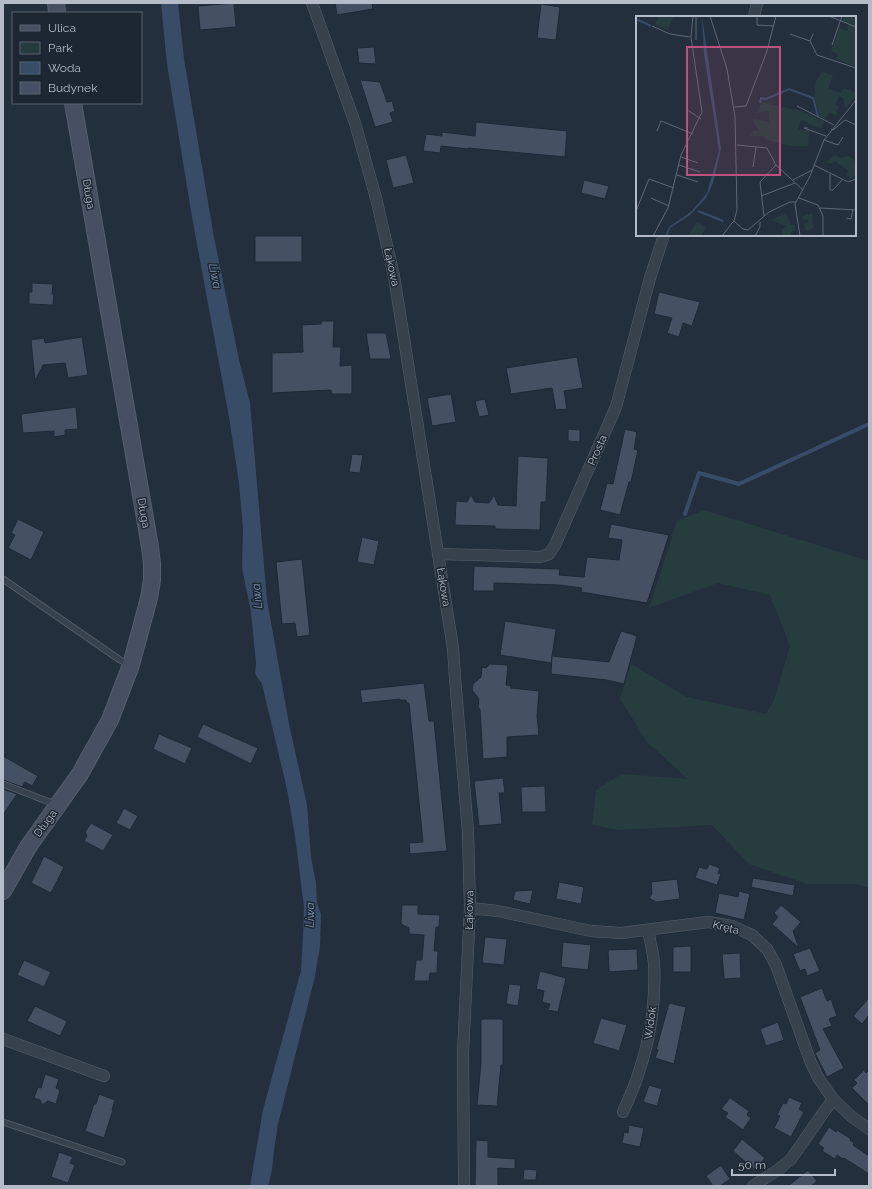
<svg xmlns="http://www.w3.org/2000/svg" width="872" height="1189" viewBox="0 0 872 1189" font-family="Raleway,sans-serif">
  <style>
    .green { fill: #263c3f }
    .water { fill: #394c67 }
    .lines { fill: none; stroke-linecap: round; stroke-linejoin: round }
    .stream { stroke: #394c67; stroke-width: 4 }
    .building { fill: #455162; stroke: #1f2835 }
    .lane-casing { stroke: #565f6c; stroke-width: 7 }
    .street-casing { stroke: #565f6c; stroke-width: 12 }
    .secondary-casing { stroke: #565f6c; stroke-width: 18 }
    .lane { stroke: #38414e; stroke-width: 5.5 }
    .street { stroke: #38414e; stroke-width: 11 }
    .secondary { stroke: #465061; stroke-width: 16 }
    .labels { text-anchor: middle; stroke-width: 3; stroke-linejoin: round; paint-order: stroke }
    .street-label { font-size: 11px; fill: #b4bcc9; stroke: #1d2633 }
    .water-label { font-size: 12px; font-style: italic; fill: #7c92b1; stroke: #1d2633 }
    .inset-river { fill: none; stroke: #394c67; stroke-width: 2 }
    .inset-road { fill: none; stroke: #5e6776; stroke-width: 1 }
    .view { fill: #bd5182; fill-opacity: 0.15; stroke: #bd5182; stroke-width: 2 }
    .inset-edge { fill: none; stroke: #b4bcc9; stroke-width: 2 }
  </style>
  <rect width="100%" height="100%" fill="#242f3e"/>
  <polygon class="green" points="704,510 869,561 869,888 856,884 807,884 749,864 712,825 620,830 592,825 596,790 621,774 688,779 647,742 620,699 631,664 687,697 766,714 774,700 790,646 770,595 718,583 649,608 677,521"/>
  <polygon class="water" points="161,3 178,3 184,59 213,232 239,360 250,403 267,600 289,724 307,805 311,857 316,883 317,903 321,914 320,946 315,976 278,1124 274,1150 272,1170 268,1186 250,1186 263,1110 301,971 303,937 304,907 295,836 287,789 262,684 255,674 256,663 251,612 242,568 243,529 239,483 229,417 192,217 167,64"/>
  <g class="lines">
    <polyline class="stream" points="685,514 699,473 739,484 869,424"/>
  </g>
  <g class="building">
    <polygon points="234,3 236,27 200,30 198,6"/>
    <polygon points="335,3 372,3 373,9 337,15"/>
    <polygon points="541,4 560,7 556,40 537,38"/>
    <polygon points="374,47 376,64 359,63 357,48"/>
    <polygon points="360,80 380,82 387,102 392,101 395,111 390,113 393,122 375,127"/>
    <polygon points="476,122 567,131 565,157 468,148 468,149 441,146 440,153 423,151 426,134 442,136 442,132 475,136"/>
    <polygon points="406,155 414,183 393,188 386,160"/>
    <polygon points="584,180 609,186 605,199 581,193"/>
    <rect x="255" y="236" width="47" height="26"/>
    <polygon points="32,283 53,284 52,294 54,294 53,305 29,304 29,292 32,292"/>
    <polygon points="659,292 700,302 692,326 683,323 679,337 667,333 672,318 654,314"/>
    <polygon points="322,321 334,321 333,347 341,347 340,366 352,365 352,394 332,394 331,390 272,393 272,353 303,352 302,325 321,324"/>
    <polygon points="366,333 386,333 391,359 370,359"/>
    <polygon points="82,337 88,375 68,378 65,363 43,365 35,381 31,340 44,338 45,343"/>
    <polygon points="577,357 583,388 564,391 567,409 556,410 552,388 511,394 506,368"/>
    <polygon points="451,394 456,422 432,426 427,398"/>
    <polygon points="485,399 489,415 479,417 475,401"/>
    <polygon points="76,407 78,429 65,430 65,435 54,437 54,431 23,433 21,414"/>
    <polygon points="568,429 580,430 580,442 568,441"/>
    <polygon points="625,429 637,432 634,449 638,450 631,482 629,482 620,515 600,510 607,483 613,484"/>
    <polygon points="352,454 363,455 360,473 349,472"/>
    <polygon points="518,456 548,458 546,502 541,502 540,530 495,529 495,526 455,525 456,501 467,502 471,495 475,502 489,503 494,495 498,505 516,506"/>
    <polygon points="18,519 44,532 31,560 8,548 15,535 11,533"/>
    <polygon points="611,524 669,535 647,603 581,592 582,588 559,585 494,583 494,591 473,591 474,566 560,569 559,575 584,577 587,557 619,560 622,540 608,538"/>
    <polygon points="362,537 379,541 374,565 357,562"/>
    <polygon points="302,559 310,635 297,637 295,623 282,624 276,562"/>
    <polygon points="505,621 556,629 551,663 500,655"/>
    <polygon points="621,631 637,636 624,684 607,680 551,674 552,656 609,662"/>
    <polygon points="490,664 508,665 506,685 511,686 511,688 539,691 537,716 539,735 507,737 507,757 483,759 480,709 478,708 479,699 472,690 473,684 481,677 482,667 486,668"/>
    <polygon points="424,683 429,721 434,721 447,851 410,854 409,843 423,842 409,703 407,703 406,700 400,700 400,699 362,703 360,690"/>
    <polygon points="203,724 258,748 251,764 197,737"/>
    <polygon points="159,734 192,748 185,764 153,749"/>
    <polygon points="3,756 38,776 32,786 25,782 22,787 3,780"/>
    <polygon points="503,778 505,793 499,793 502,824 479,826 474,781"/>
    <polygon points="545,786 546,812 522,812 521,787"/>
    <polygon points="3,789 17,794 3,815"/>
    <polygon points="124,808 138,816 130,830 116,823"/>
    <polygon points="91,823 113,835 103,851 84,841 87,836 85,832"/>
    <polygon points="44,856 64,867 51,893 31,883"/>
    <polygon points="709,864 720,868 718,873 721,874 717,885 695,878 699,867 707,869"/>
    <polygon points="753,878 795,885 793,896 751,887"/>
    <polygon points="677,879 680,899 656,902 649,898 652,894 651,882"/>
    <polygon points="559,882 584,887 581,904 556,899"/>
    <polygon points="533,890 530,904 513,900 515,891"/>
    <polygon points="739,891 750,894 744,920 715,913 719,893 738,897"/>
    <polygon points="402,905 418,905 418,914 440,915 439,927 436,927 434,951 438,951 437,973 430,973 429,981 414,981 416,960 422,960 424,935 409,934 409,928 401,924"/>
    <polygon points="781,905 801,922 793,931 799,948 772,924 778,917 774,913"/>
    <polygon points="485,937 507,939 504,965 482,963"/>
    <polygon points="563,942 591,945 588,970 561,967"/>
    <polygon points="691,946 691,972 673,972 673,947"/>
    <polygon points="810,948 820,971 807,976 805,969 800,971 793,954"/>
    <polygon points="637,949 638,970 609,972 608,950"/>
    <polygon points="740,953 741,978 724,979 722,954"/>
    <polygon points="24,960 51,972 44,987 17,975"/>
    <polygon points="540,971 566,978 558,1012 548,1010 550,1004 542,1002 544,991 536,989"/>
    <polygon points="509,984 521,985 518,1006 506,1004"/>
    <polygon points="822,988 827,1001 831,999 837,1016 829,1019 832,1026 823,1029 844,1068 827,1077 815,1053 820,1050 800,997"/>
    <polygon points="869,998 869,1015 862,1024 853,1016"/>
    <polygon points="669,1003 686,1007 674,1064 655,1058 658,1050 656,1050"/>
    <polygon points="35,1006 67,1021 60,1036 27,1021"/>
    <polygon points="601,1018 627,1025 619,1051 593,1043"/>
    <polygon points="481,1019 503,1019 503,1065 501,1065 497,1106 477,1105 481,1063"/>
    <polygon points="778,1022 784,1040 766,1046 760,1029"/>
    <polygon points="864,1070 866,1073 869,1070 869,1105 852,1088 857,1083 854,1080"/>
    <polygon points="45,1074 59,1079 56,1088 60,1090 56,1104 48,1101 42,1105 40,1100 34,1098 38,1087 41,1088"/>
    <polygon points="649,1085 662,1089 657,1106 643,1102"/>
    <polygon points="99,1094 115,1100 112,1110 113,1110 104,1138 85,1131 94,1104 96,1104"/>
    <polygon points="789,1097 802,1103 799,1109 804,1112 791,1137 774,1128 780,1116 777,1115 783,1103 786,1104"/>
    <polygon points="730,1098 749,1111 747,1115 751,1118 743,1130 725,1117 728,1113 721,1109"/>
    <polygon points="629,1125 644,1128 640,1147 622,1143 624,1132 628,1133"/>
    <polygon points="829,1127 836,1132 837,1130 851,1139 850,1140 854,1143 853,1145 869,1156 869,1174 844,1158 843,1159 837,1155 835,1159 822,1151 824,1148 818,1144"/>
    <polygon points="742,1139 765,1158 755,1170 733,1151"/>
    <polygon points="476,1140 488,1141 488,1157 515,1159 515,1169 498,1168 498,1186 475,1186"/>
    <polygon points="59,1152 73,1157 70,1163 75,1165 68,1183 51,1177"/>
    <polygon points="721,1165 730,1179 720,1186 713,1186 706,1176"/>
    <polygon points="524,1169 537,1170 536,1180 523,1180"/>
    <polygon points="808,1170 817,1181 811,1186 788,1186"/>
  </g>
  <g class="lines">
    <g class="lane-casing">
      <g id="lane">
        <polyline points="3,579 120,660 130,664"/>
        <polyline points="3,784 57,805"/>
        <polyline points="3,1122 122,1162"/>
      </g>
    </g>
    <g class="street-casing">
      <g id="street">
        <polyline points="312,3 355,123 376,198 394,276 453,648 455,678 468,832 470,908 463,1053 464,1186"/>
        <polyline points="754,17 757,3"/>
        <polyline points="439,554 540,557 549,554 555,545 616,407 650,278 664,235"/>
        <polyline points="470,908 498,911 591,931 621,933 708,922 732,926 752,935 767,949 776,965 811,1063 819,1079 833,1099 851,1116 869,1129"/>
        <polyline points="3,1039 104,1076"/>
        <path d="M 623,1112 C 628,1100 634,1088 638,1075 C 650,1040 656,1001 654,963 C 653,952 650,941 648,930"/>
        <polyline points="753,1186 778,1170 791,1159 833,1099"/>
      </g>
    </g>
    <g class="secondary-casing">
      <g id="secondary">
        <polyline points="56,3 57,13"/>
        <polyline points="3,891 28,847 80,774 110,720 131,665 149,598 152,580 152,563 150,547 73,103"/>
      </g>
    </g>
    <use href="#lane" class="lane"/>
    <use href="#street" class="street"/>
    <use href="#secondary" class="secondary"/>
  </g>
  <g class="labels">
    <g class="street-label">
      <text transform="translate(89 194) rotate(80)" y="4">Długa</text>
      <text transform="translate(392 267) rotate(78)" y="4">Łąkowa</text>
      <text transform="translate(597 450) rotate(-66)" y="4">Prosta</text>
      <text transform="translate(144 513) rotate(80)" y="4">Długa</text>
      <text transform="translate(444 587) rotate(81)" y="4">Łąkowa</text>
      <text transform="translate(45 823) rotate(-54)" y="4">Długa</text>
      <text transform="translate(469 910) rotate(-89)" y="4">Łąkowa</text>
      <text transform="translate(726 927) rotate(15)" y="4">Kręta</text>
      <text transform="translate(650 1023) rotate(-82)" y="4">Widok</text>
    </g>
    <g class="water-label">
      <text transform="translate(215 276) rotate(79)" y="4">Liwa</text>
      <text transform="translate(257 596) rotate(-96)" y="4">Liwa</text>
      <text transform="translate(310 915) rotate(-89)" y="4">Liwa</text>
    </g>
  </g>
  <g transform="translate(636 16)">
    <rect width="220" height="220" fill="#242f3e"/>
    <path d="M 23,0 L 38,0 L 32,14 L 19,9 ZM 208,0 L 220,0 L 219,50 L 200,43 L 201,38 L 195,35 L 203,12 L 211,15 L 213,8 L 206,5 ZM 186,56 L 197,59 L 192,73 L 205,77 L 208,72 L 220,76 L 220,80 L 210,91 L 208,89 L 208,82 L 203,80 L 199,89 L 203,91 L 200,95 L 201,100 L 193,96 L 189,103 L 184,100 L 178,80 L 180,65 ZM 126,86 L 164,95 L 188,105 L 185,113 L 165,104 L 162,114 L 173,114 L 172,130 L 153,130 L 131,124 L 127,120 L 114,120 L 117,114 L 124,115 L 117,106 L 118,103 L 133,106 L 133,95 L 120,97 ZM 198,139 L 205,142 L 213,140 L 218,144 L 220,160 L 214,162 L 210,159 L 213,155 L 199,145 L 195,148 L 191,146 ZM 150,197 L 155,209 L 159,209 L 160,214 L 155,216 L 155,220 L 146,220 L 146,214 L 150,210 L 134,204 ZM 176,197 L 177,212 L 170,215 L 168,208 L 172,207 L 172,204 L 167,203 L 166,201 ZM 61,206 L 70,212 L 65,220 L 54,220 L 52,219 Z" fill="#263c3f"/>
    <path d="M 66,0 L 85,133 L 77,167 L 70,182 L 54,199 L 34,212 L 31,220 L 29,220 L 33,211 L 56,195 L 71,177 L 83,135 L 68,38 Z" fill="#394c67"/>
    <path class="inset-river" d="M 0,3 L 15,10M 124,87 L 125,82 L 130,83 L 153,73 L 177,82 L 182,100M 62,195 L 87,205"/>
    <path class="inset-road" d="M 74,0 L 91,53 L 99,101 L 101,194 L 98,205M 121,0 L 121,9 L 137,10M 193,0 L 220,11M 16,10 L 34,18 L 54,21M 154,18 L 174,25M 177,18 L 174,25 L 181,39 L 220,52M 60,24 L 60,0M 196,29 L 206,0M 161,90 L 198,109M 98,91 L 110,90 L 131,35 L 140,0M 50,93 L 65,103M 172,112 L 168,112 L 190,120M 195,113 L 197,114 L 209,104 L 220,109M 21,115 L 25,105 L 57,118M 188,124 L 202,129 L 207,121M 101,129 L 131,132 L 140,149 L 167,174M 45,141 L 62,147M 43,149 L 64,156M 178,149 L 212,166 L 220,163M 117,151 L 120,131M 194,158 L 194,174 L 197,174 L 206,164M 41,159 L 62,166M 157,164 L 176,154M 125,180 L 159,167M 15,182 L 33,190M 163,182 L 182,189 L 187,200 L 187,220M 184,192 L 220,194M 0,195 L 13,163 L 38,172M 128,200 L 124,166 L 140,149M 210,202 L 215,203 L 217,193M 96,207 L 98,205 L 107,213 L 112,214 L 133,196 L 154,186 L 160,186M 17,220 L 32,192 L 45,139 L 66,96 L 55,21 L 57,0M 86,220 L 96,207M 119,220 L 124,211 L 124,206M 164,220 L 159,188 L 174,160 L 188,124 L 220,84"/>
    <path class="view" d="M 51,31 L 144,31 L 144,159 L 51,159 Z"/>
    <rect width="220" height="220" class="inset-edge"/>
  </g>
  <rect width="872" height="1189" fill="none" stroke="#b4bcc9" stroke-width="8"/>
  <rect x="12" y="12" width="130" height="92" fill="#1d2633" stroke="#59626f"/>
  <rect x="20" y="25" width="20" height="6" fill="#465061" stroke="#59626f"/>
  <text x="48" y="32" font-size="12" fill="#b4bcc9">Ulica</text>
  <rect x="20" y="42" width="20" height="12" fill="#263c3f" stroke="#59626f"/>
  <text x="48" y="52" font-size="12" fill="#b4bcc9">Park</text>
  <rect x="20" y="62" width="20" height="12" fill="#394c67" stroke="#59626f"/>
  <text x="48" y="72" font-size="12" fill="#b4bcc9">Woda</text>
  <rect x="20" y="82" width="20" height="12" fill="#455162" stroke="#59626f"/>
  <text x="48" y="92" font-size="12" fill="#b4bcc9">Budynek</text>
  <path d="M732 1169v6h103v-6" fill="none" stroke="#b4bcc9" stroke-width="2"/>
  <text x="738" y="1169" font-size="12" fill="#b4bcc9" stroke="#1d2633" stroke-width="3" paint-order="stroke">50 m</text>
</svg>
